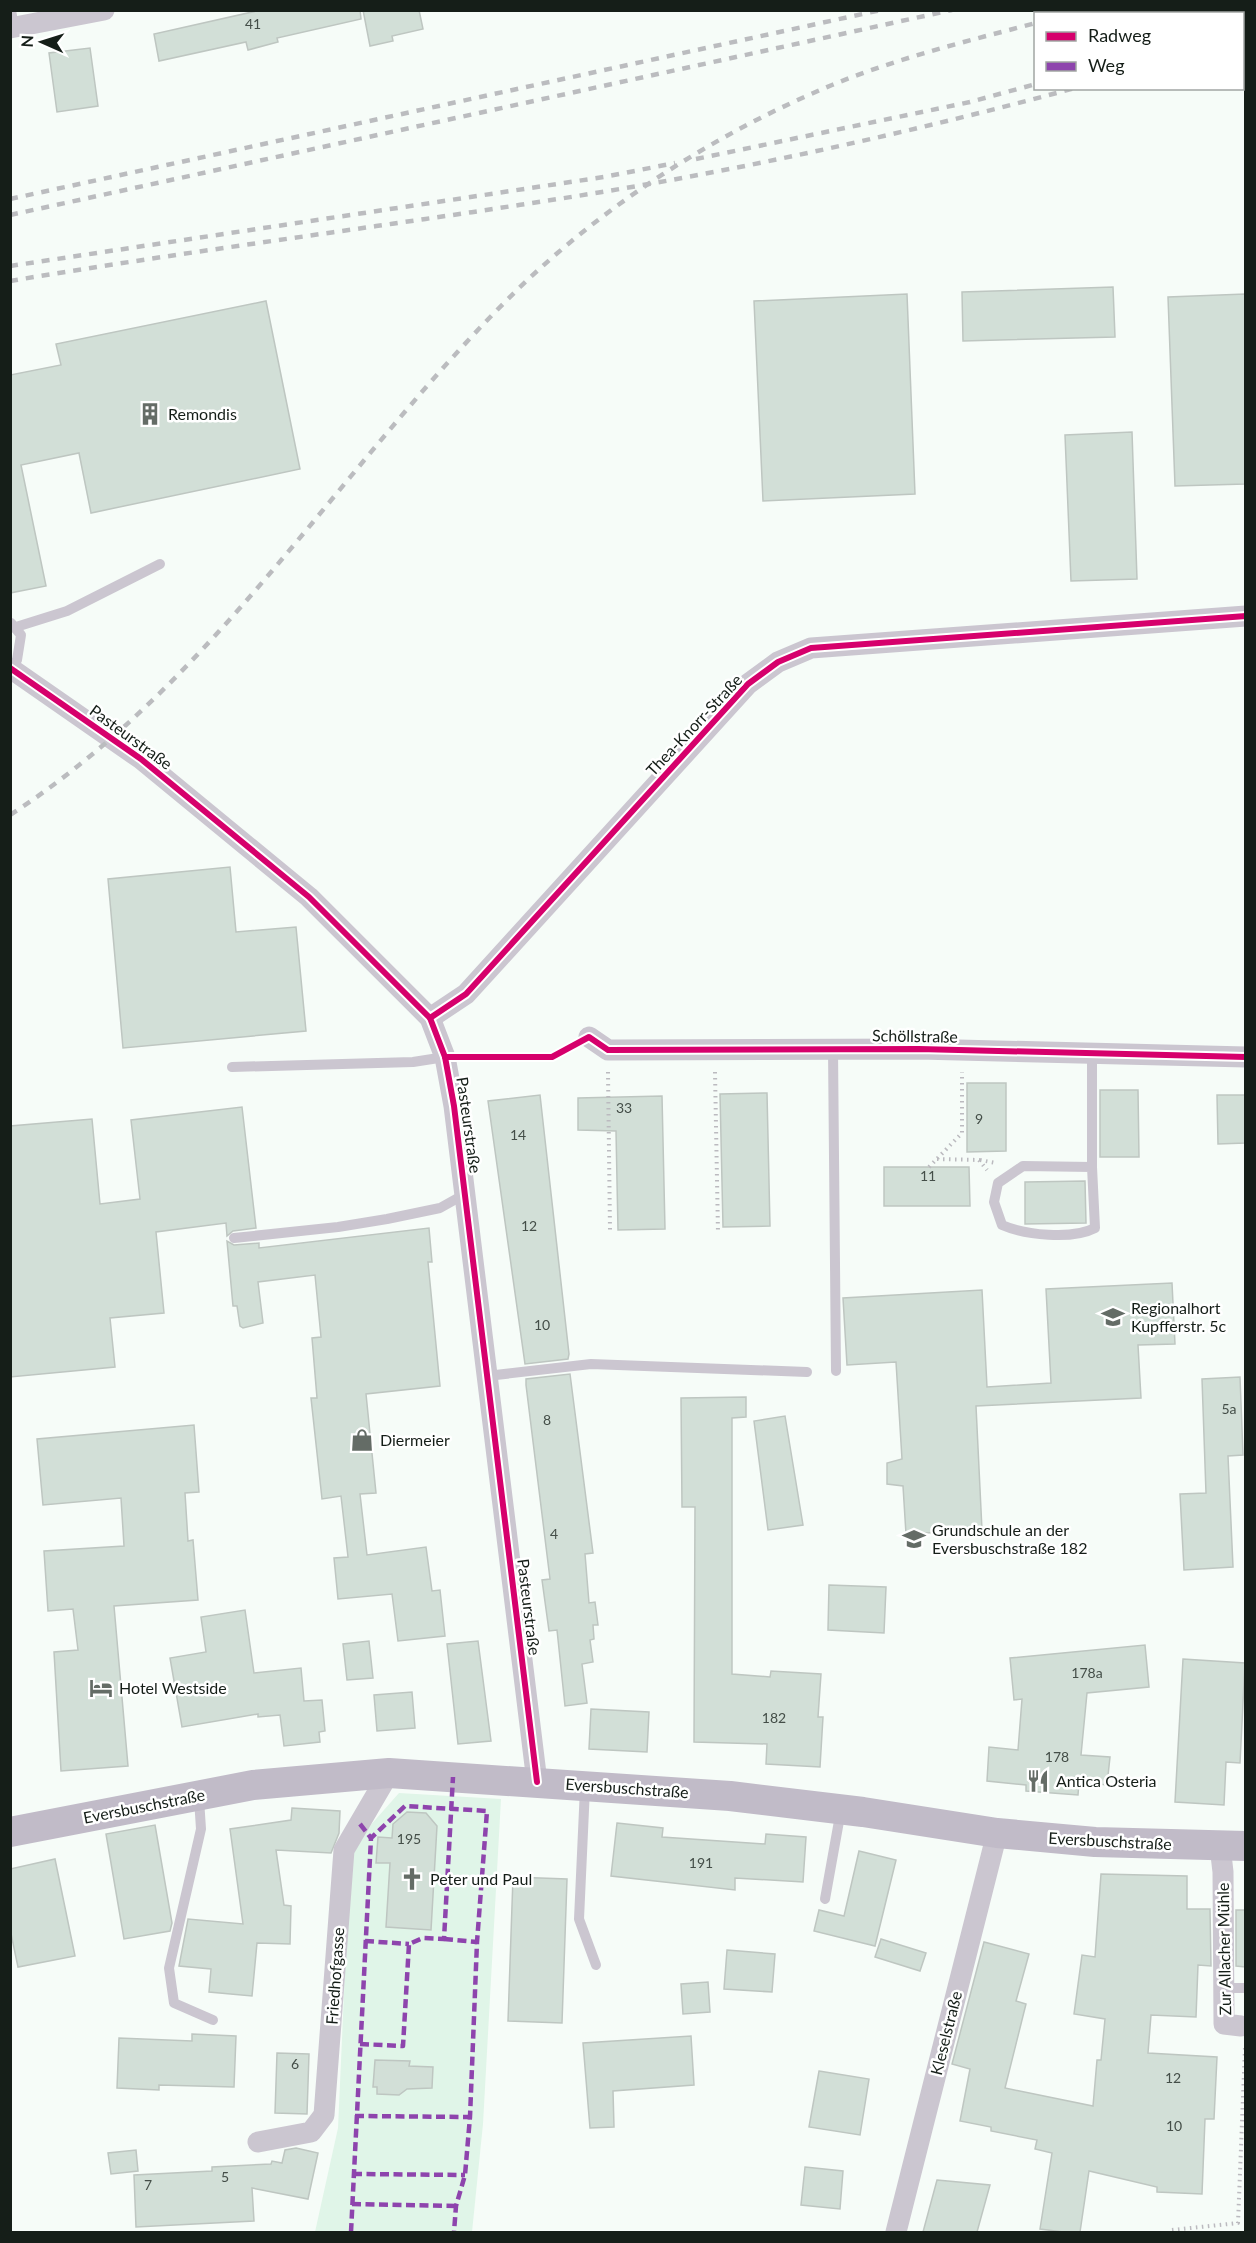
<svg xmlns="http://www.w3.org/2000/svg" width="1256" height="2243" viewBox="0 0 1256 2243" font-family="Lato,sans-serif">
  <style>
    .green { fill: #e0f5e8 }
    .building { fill: #d2dfd7; stroke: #bec6c1; stroke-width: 1.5 }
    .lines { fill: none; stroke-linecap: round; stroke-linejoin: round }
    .path { stroke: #bbbabf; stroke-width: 4; stroke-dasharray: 1.5 4.5; stroke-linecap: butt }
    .lane { stroke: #cbc6d0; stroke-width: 10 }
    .street { stroke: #cbc6d0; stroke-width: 21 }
    .secondary { stroke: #c1bbc8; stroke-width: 30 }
    .rail { stroke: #bbbcbf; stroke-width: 4.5; stroke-dasharray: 8 8; stroke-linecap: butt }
    .quiet { stroke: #8e44ad; stroke-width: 4.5; stroke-dasharray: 9 4.5; stroke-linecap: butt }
    .cycleway-casing { stroke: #fff; stroke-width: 10 }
    .cycleway { stroke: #d6006c; stroke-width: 6 }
    .labels { text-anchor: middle; stroke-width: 5; stroke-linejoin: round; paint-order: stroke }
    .number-label { font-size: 14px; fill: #444e48 }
    .poi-label { font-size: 16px; fill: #151e18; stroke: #fff; text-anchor: start }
    .street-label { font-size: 16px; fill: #151e18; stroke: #fff }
  </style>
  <rect width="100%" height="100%" fill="#f6fcf8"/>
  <polygon class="green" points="399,1793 501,1799 483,2124 472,2232 315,2232 338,2128 350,1860 361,1836"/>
  <g class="building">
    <polygon points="261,10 360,10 361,19 277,38 278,42 248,50 246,42 159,61 154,34"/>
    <polygon points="363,10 419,10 423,29 392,36 393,41 370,46"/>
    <polygon points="90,48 98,106 57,112 49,53"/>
    <polygon points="1113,287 1115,337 963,341 962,292"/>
    <polygon points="907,294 915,494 763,501 754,301"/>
    <polygon points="1245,294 1245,484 1175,486 1168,297"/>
    <polygon points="266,301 300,469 91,513 79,453 21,465 46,586 10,593 10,375 61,365 56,344"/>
    <polygon points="1132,432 1137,579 1071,581 1065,435"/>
    <polygon points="230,867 236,932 296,927 306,1031 123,1048 108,879"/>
    <polygon points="967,1083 1006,1083 1006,1151 967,1152"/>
    <polygon points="1100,1090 1138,1090 1139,1157 1100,1157"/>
    <polygon points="767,1093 770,1226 723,1227 720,1094"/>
    <polygon points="540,1095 569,1354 568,1359 525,1364 488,1101"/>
    <polygon points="1217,1095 1245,1095 1245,1143 1218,1144"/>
    <polygon points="662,1096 665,1229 618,1230 616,1131 578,1130 578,1098"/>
    <polygon points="242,1107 256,1228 233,1231 227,1236 226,1223 156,1232 164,1313 110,1318 115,1367 10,1377 10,1126 92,1119 100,1204 140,1199 131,1120"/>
    <polygon points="884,1167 969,1167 970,1206 884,1206"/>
    <polygon points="1085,1181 1086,1223 1025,1224 1025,1182"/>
    <polygon points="429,1228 432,1262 428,1262 440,1386 366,1394 376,1493 360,1494 367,1555 426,1547 432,1591 440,1590 445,1636 398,1641 392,1594 338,1599 334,1558 348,1557 341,1496 322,1499 311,1398 317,1398 312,1338 321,1337 315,1275 258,1282 263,1323 243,1328 240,1326 237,1306 233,1306 227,1241 234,1245 259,1243 259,1248"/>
    <polygon points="1172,1283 1175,1344 1138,1345 1141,1398 976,1406 982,1530 906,1534 903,1486 887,1484 887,1463 902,1459 896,1362 847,1365 843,1298 982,1290 987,1387 1051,1383 1046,1289"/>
    <polygon points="570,1374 593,1553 585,1554 589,1603 595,1602 598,1625 593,1625 594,1639 590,1640 593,1662 582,1664 587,1703 565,1706 557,1630 549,1631 542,1580 550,1579 526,1385 526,1379"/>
    <polygon points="1240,1377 1243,1455 1228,1456 1233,1567 1184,1570 1180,1494 1206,1493 1202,1379"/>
    <polygon points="746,1397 746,1417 732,1418 732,1674 770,1677 771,1671 821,1674 818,1717 823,1717 820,1767 766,1764 767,1744 694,1742 695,1507 682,1507 681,1398"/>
    <polygon points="785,1416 803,1525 768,1530 754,1421"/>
    <polygon points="194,1425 199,1492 185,1493 188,1541 193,1540 198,1600 114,1606 128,1766 61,1771 54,1652 78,1650 73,1609 48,1611 44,1551 124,1546 121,1498 43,1505 37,1439"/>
    <polygon points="829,1585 886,1587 884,1633 828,1630"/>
    <polygon points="245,1610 254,1673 301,1668 304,1701 322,1700 325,1731 319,1732 320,1742 284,1746 280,1715 258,1717 258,1714 182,1727 170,1658 206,1652 201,1617"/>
    <polygon points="369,1641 373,1678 347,1680 343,1644"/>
    <polygon points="478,1641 491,1741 458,1744 447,1644"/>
    <polygon points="1145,1645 1149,1687 1087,1693 1081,1755 1110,1757 1107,1785 1079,1782 1078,1795 1026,1791 1026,1785 987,1781 989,1747 1018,1750 1022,1699 1014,1700 1010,1658"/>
    <polygon points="1183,1659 1245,1663 1240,1763 1226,1762 1224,1805 1175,1802"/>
    <polygon points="412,1692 415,1728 377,1731 374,1695"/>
    <polygon points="591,1709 649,1712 647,1752 589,1749"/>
    <polygon points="292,1808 340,1811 339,1833 331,1853 276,1850 284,1905 291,1906 290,1944 257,1943 252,1996 209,1992 211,1969 179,1966 188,1919 243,1924 230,1829 291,1820"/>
    <polygon points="407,1812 426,1813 437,1826 431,1930 386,1927 390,1863 376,1863 378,1837 392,1838 393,1824"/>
    <polygon points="617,1823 663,1828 662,1837 765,1844 766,1834 806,1837 803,1882 735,1878 735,1890 611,1876"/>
    <polygon points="155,1825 172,1923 170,1931 124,1939 106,1834"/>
    <polygon points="859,1851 896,1860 875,1946 814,1931 819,1910 844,1916"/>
    <polygon points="55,1859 75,1956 18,1967 10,1929 10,1869"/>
    <polygon points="1101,1874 1187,1876 1187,1909 1210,1909 1211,1966 1198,1965 1196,2017 1151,2015 1148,2053 1217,2057 1214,2119 1205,2119 1202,2194 1157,2192 1157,2187 1089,2171 1080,2232 1063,2232 1040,2229 1052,2153 1035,2149 1037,2140 991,2131 991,2127 960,2121 970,2069 952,2064 984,1942 1029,1954 1016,2001 1026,2004 1005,2088 1093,2106 1097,2060 1101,2060 1105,2019 1074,2014 1082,1955 1095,1957"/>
    <polygon points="513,1877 567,1879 562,2023 508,2021"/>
    <polygon points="1236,1910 1245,1910 1245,1967 1236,1966"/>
    <polygon points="881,1939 926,1953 920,1971 875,1957"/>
    <polygon points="727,1950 775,1954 772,1992 724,1989"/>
    <polygon points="708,1982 710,2012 683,2014 681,1984"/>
    <polygon points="192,2034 236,2036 234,2087 159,2085 159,2090 117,2088 119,2038 192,2041"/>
    <polygon points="691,2036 694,2085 613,2091 614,2127 590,2128 583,2043"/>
    <polygon points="277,2053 309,2054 307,2114 275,2113"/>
    <polygon points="375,2060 410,2061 409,2066 433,2067 432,2088 407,2089 399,2095 377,2094 377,2087 373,2087"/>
    <polygon points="819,2071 869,2079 860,2135 809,2127"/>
    <polygon points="296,2148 318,2153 308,2199 252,2188 254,2221 136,2227 134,2175 212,2171 212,2167 271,2164 272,2161 282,2163 285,2150"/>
    <polygon points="136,2150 138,2171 111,2174 108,2153"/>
    <polygon points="805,2167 843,2171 840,2209 801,2205"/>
    <polygon points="937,2180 990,2185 977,2232 923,2232"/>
  </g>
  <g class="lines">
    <g class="path">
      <polyline points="608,1072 610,1230"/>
      <polyline points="715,1072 718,1233"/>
      <polyline points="937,1159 979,1160 987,1170"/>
      <polyline points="980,1160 996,1163"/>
      <polyline points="929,1167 962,1133 962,1072"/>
      <polyline points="1172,2230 1238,2223 1245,2047"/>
    </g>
    <g class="lane">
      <polyline points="11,10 14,27"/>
      <polyline points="11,623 21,635 17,660 11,668"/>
      <polyline points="16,627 67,611 160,564"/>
      <polyline points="833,1049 836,1371"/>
      <polyline points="232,1067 413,1062 445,1057"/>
      <path d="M 1092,1167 L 1023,1166 L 998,1183 L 994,1202 L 1002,1225 C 1025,1235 1072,1240 1095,1228 L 1092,1167 L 1092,1054"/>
      <polyline points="234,1238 338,1227 387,1219 440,1208 465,1194"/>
      <polyline points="487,1376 591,1364 807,1372"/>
      <polyline points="585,1788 579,1919 596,1965"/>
      <polyline points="199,1799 201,1829 169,1968 174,2003 213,2020"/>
      <polyline points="825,1899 841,1810"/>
      <polyline points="1224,1988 1246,1988"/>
    </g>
    <g class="street">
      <polyline points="10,28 104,10"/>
      <polyline points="10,668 141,759 309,897 430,1018 445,1057 454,1106 537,1782"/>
      <polyline points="430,1018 466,994 748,684 778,662 811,648 1246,616"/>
      <polyline points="589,1037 608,1050 919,1049 1246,1057"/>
      <polyline points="1220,1846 1223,1872 1224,2024 1241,2026"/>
      <polyline points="258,2142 311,2132 324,2115 344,1850 389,1773"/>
      <polyline points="896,2232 997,1833"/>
    </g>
    <polyline class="secondary" points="10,1832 253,1785 389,1773 730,1796 863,1812 997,1833 1095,1842 1246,1846"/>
    <g class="rail">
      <polyline points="1075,14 1089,10"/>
      <polyline points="1242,28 1246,28"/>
      <polyline points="1242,43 1246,42"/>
      <polyline points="696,159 970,102 1036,84"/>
      <polyline points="10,199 881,10"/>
      <polyline points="10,215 952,10"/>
      <polyline points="10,266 604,177 675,163"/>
      <path d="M 10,281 C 207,248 405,224 602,192 C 760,166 920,130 1075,88"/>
      <path d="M 10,815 C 214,683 338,469 507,300 C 597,209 714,134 832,85 C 898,58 967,41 1036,23"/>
    </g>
    <g class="quiet">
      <polyline points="360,1824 371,1838"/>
      <polyline points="444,1939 477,1942"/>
      <polyline points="365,1941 409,1944"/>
      <polyline points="360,2044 403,2046 409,1944 423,1938 444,1939 453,1777"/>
      <polyline points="355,2116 470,2117"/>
      <polyline points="353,2174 465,2175"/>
      <polyline points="352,2204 456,2206"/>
      <polyline points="351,2232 371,1838 405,1806 487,1811 477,1942 470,2117 465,2175 456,2206 454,2232"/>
    </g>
    <g class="cycleway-casing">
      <g id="cycleway">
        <polyline points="10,668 141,759 309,897 430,1018 445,1057 454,1106 537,1782"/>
        <polyline points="430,1018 466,994 748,684 778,662 811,648 1246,616"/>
        <polyline points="445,1057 552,1057 589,1037 608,1050 919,1049 1246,1057"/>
      </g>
    </g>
    <use href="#cycleway" class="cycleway"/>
  </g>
  <defs>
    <g id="building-bare" transform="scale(1.8)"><path d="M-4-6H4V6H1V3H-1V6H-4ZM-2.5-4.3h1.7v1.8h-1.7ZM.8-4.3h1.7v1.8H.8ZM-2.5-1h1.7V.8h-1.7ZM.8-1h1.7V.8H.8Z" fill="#646c66" stroke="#fff" stroke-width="2.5" paint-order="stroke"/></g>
    <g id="school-bare" transform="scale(1.8)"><path d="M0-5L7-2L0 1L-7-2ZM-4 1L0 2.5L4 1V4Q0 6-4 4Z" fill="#646c66" stroke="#fff" stroke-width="2.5" paint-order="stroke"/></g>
    <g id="shop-bare" transform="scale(1.8)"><path d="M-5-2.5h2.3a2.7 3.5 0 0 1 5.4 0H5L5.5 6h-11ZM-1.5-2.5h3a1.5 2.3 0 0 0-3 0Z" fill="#646c66" stroke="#fff" stroke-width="2.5" paint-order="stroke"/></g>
    <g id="hotel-bare" transform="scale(1.8)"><path d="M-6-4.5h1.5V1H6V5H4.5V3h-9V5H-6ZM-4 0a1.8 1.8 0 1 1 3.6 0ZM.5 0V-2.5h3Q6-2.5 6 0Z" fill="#646c66" stroke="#fff" stroke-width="2.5" paint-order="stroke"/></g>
    <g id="restaurant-bare" transform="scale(1.8)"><path d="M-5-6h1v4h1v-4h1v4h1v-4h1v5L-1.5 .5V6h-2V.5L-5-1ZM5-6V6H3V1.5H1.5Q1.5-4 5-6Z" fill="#646c66" stroke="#fff" stroke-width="2.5" paint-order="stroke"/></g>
    <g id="church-bare" transform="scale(1.8)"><path d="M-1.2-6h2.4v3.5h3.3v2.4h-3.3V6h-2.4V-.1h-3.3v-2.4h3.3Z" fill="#646c66" stroke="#fff" stroke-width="2.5" paint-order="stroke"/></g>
  </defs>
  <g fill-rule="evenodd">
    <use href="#building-bare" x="150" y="414"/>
    <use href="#school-bare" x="1113" y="1317"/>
    <use href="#shop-bare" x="362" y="1440"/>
    <use href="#school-bare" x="914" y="1539"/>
    <use href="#hotel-bare" x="101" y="1688"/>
    <use href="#restaurant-bare" x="1038" y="1781"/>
    <use href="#church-bare" x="412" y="1879"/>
  </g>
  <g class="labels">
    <g class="number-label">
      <text x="253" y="29">41</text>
      <text x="624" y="1113">33</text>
      <text x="979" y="1124">9</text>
      <text x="518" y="1140">14</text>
      <text x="928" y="1181">11</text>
      <text x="529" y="1231">12</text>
      <text x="542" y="1330">10</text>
      <text x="1229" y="1414">5a</text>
      <text x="547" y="1425">8</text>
      <text x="554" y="1539">4</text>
      <text x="1087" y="1678">178a</text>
      <text x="774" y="1723">182</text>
      <text x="1057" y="1762">178</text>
      <text x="409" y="1844">195</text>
      <text x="701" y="1868">191</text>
      <text x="295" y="2069">6</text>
      <text x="1173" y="2083">12</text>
      <text x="1174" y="2131">10</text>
      <text x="225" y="2182">5</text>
      <text x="148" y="2190">7</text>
    </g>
    <g class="poi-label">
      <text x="168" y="420">Remondis</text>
      <text x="1131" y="1314">Regionalhort<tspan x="1131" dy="18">Kupfferstr. 5c</tspan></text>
      <text x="380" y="1446">Diermeier</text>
      <text x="932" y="1536">Grundschule an der<tspan x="932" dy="18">Eversbuschstraße 182</tspan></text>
      <text x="119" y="1694">Hotel Westside</text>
      <text x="1056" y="1787">Antica Osteria</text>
      <text x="430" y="1885">Peter und Paul</text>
    </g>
    <g class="street-label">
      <text transform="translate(694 725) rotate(-47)" y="6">Thea-Knorr-Straße</text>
      <text transform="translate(131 737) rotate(36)" y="6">Pasteurstraße</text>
      <text transform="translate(915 1036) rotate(1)" y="6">Schöllstraße</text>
      <text transform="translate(469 1125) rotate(82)" y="6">Pasteurstraße</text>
      <text transform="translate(529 1607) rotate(83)" y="6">Pasteurstraße</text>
      <text transform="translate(627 1788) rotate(4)" y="6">Eversbuschstraße</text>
      <text transform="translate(144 1806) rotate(-11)" y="6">Eversbuschstraße</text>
      <text transform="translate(1110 1841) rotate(3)" y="6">Eversbuschstraße</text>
      <text transform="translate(1224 1949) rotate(-91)" y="6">Zur Allacher Mühle</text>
      <text transform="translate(335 1976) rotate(-86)" y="6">Friedhofgasse</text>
      <text transform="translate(946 2033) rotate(-76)" y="6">Kleselstraße</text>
    </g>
  </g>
  <rect width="1256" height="2243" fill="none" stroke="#151e18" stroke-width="24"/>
  <rect x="1034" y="12" width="210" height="78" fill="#ffffff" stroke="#a1a5a3" stroke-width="1.5"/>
  <rect x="1046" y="32" width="30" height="9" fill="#d6006c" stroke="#a1a5a3" stroke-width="1.5"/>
  <text x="1088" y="42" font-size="18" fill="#151e18">Radweg</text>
  <rect x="1046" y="62" width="30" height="9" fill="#8e44ad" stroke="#a1a5a3" stroke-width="1.5"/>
  <text x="1088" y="72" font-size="18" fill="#151e18">Weg</text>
  <g transform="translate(42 42) rotate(273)" stroke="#ffffff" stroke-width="4.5" paint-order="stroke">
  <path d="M0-4.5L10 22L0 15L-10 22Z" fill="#151e18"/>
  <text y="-9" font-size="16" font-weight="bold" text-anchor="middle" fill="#151e18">N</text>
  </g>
</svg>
